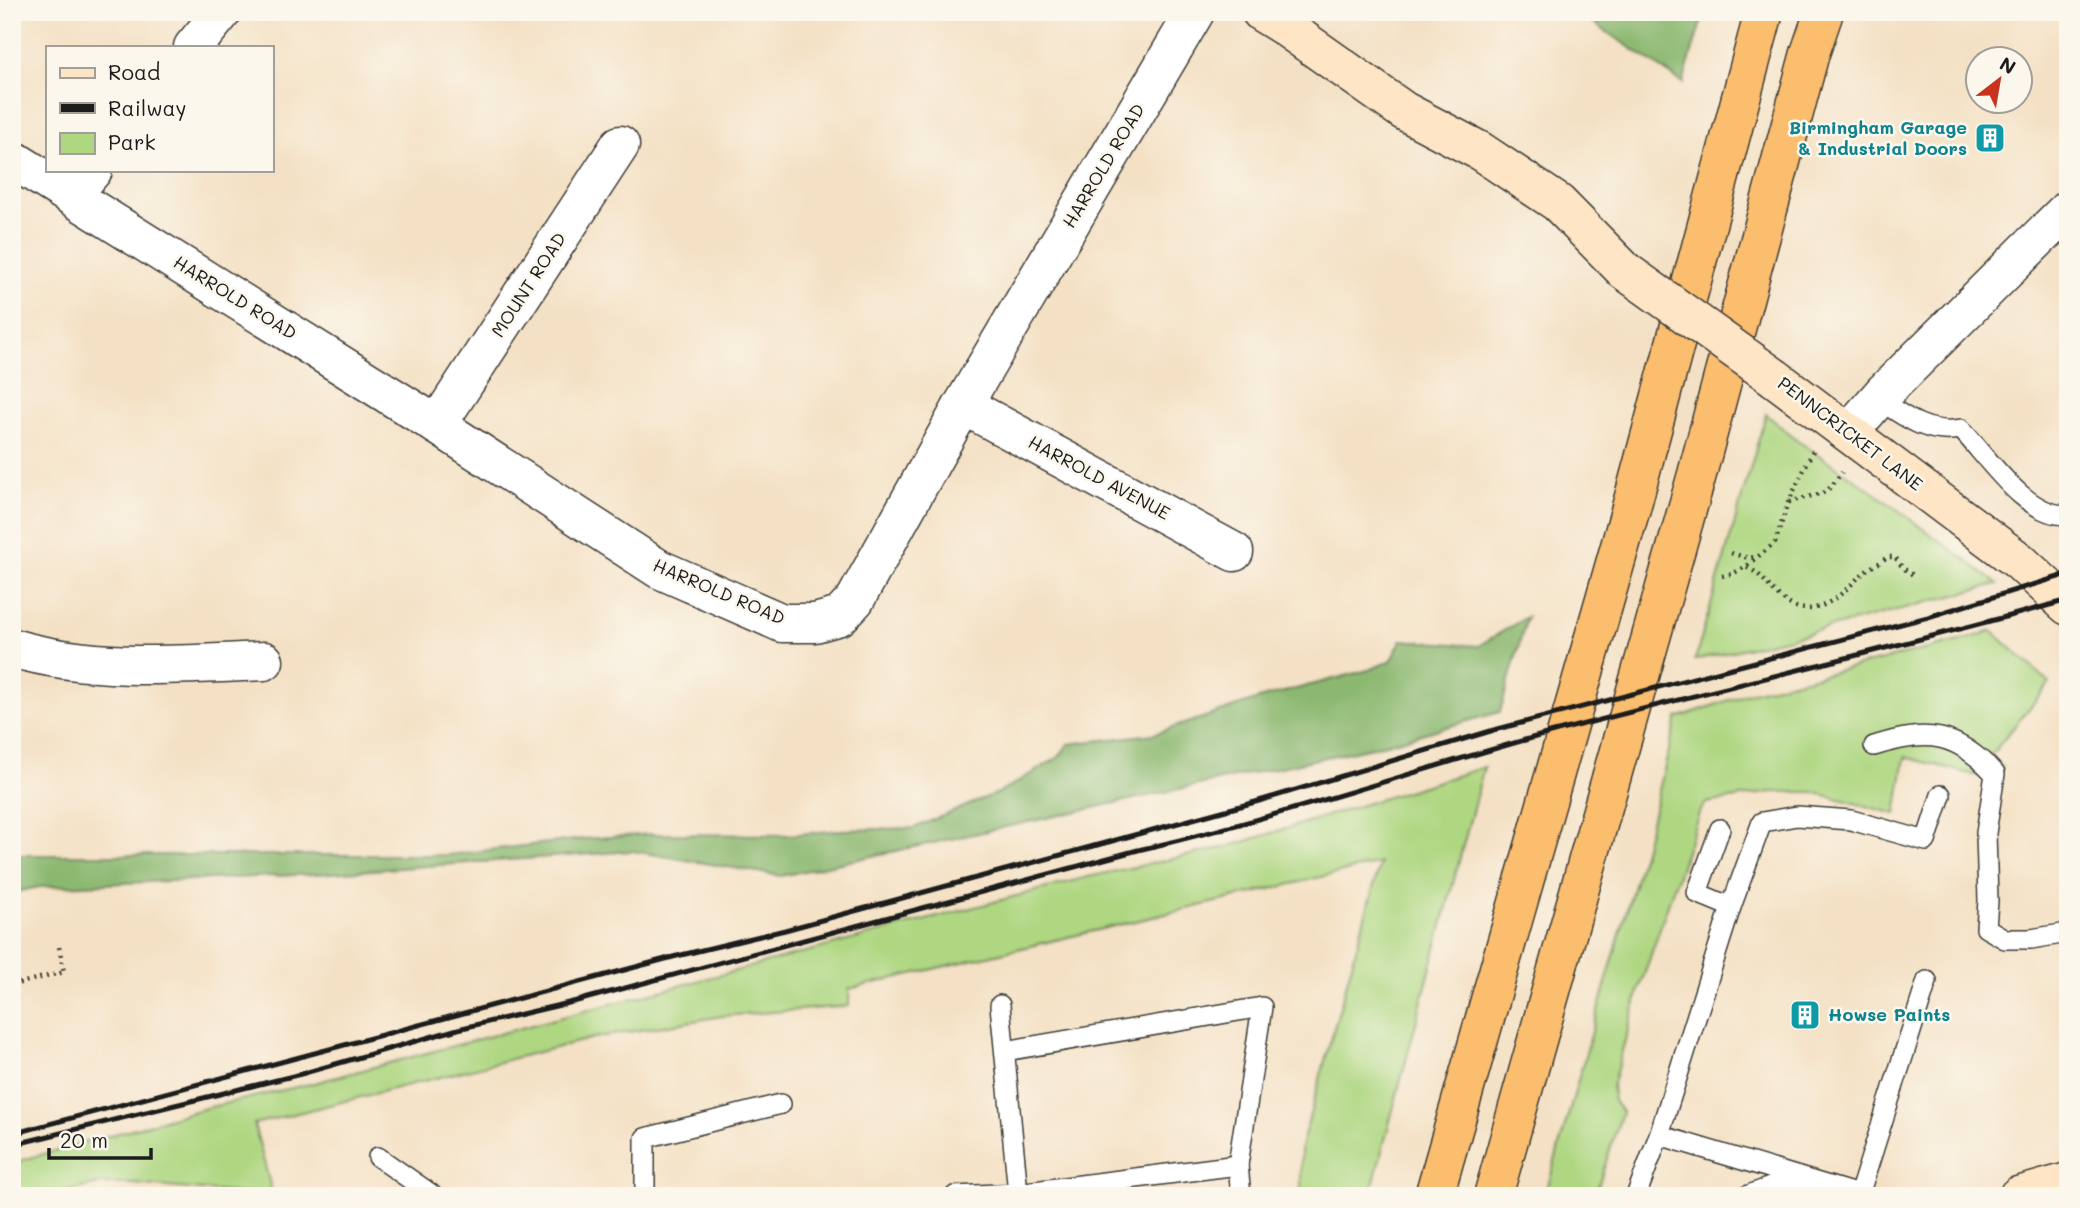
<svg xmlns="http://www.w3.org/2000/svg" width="2080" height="1208" viewBox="0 0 2080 1208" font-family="Mali,sans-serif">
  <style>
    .green { fill: #afd782; stroke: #667a4f; stroke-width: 2 }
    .forest { fill: #8bb870; stroke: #546a46; stroke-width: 2 }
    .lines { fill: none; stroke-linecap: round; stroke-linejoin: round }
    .lane-casing { stroke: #3c3a35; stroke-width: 22 }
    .street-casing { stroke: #3c3a35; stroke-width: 41 }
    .secondary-casing { stroke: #3c3a35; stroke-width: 41 }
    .highway-casing { stroke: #3c3a35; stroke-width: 41 }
    .path { stroke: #3c3a35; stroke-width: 4.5; stroke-dasharray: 2 5; stroke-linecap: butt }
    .lane { stroke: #fff; stroke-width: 19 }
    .street { stroke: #fff; stroke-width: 38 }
    .secondary { stroke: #fde5c5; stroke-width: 38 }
    .highway { stroke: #fbbd6e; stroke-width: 38 }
    .rail { stroke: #1c1c1c; stroke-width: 5 }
    .secondary-bridge-casing { stroke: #3c3a35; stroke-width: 41; stroke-linecap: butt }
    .secondary-bridge { stroke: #fde5c5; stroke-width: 38 }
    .labels { text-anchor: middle; stroke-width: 5; stroke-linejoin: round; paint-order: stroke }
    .culture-label { font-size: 18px; font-weight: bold; fill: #0d838f; stroke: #fbf7ec; text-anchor: end }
    .street-label { font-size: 18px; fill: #1c1c1c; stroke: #fbf7ec }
  </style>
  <rect width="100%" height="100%" fill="#fbf7ec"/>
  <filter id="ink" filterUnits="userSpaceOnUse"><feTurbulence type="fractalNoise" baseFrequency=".0143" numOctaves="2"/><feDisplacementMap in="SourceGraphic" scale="14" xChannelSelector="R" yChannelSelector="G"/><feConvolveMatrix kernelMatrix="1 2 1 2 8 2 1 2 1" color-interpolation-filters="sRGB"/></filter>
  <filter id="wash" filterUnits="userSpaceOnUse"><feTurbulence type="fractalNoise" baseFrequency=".00686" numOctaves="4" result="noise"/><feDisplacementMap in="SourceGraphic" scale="28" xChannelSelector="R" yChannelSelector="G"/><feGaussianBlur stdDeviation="1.57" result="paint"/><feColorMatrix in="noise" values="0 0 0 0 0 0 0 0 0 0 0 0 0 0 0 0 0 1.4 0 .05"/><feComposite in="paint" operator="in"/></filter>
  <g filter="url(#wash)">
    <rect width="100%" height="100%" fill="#f4e1c5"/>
    <g class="green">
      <polygon points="1766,414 1795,439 1871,490 1998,584 1789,638 1695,660"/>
      <polygon points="1992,631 2050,683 1990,756 2002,767 1985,778 1905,757 1896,814 1813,792 1772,792 1706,803 1699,813 1639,990 1612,1087 1614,1101 1622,1112 1595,1196 1545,1196 1644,850 1677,718 1752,692 1964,640"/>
      <polygon points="1484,767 1370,1196 1301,1196 1301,1147 1380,863 849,989 849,1006 722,1016 594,1038 254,1124 273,1196 132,1184 99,1184 48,1196 12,1196 12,1163 206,1108 314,1083 1088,877 1227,847"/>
    </g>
    <g class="forest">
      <polygon points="1577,12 1704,12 1683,83"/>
      <polygon points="1527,617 1500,712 1386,744 781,876 633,851 318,874 39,887 12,893 12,855 447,855 583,839 652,834 789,835 840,830 914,828 1002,791 1059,757 1068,744 1154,734 1265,697 1372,669 1392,660 1401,640 1478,646"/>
    </g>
  </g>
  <g filter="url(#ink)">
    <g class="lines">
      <g class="lane-casing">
        <g id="lane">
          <path d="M 1878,399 C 1905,417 1927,435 1961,429 C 1988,457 2025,517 2068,515"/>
          <path d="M 1874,746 C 1927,729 1956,732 1995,774 L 1986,833 L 1988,901 L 1986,928 L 2005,939 L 2031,939 L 2068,933"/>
          <polyline points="1720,829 1697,893 1731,907"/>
          <polyline points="1005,1051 1262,1007 1238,1165"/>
          <polyline points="1659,1135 1731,907 1762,822 1797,816 1851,820 1926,841 1941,795"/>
          <polyline points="378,1157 434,1196"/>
          <polyline points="645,1196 645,1138 781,1104"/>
          <polyline points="955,1196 1018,1193 1000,1005"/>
          <polyline points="1018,1196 1018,1193 1238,1165 1241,1196"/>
          <polyline points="1636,1196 1659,1135 1859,1195 1927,981"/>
          <polyline points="1746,1196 1798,1177"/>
        </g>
      </g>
      <g class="street-casing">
        <g id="street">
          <polyline points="193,47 222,12"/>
          <polyline points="12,159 437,425 659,569 782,623 815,623 840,616 855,600 963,405 1195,12"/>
          <polyline points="72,195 93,170"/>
          <polyline points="963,405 1234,552"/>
          <polyline points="437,425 620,145"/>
          <polyline points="1849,432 1884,392 2068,209"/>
          <path d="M 12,648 C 94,672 180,665 264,661"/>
        </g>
      </g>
      <g class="secondary-casing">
        <g id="secondary">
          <polyline points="1261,12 1282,25 1404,111 1480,151 1558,203 1625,271"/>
          <polyline points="1775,378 2019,561 2068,606"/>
          <polyline points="2018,1196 2068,1182"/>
        </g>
      </g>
      <g class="highway-casing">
        <g id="highway">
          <polyline points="1434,1196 1631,508 1764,12"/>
          <polyline points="1493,1196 1696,478 1810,53 1824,12"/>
        </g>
      </g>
      <g class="path">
        <path d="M 1813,451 L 1788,503 L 1775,543 L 1745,567 C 1762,572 1767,587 1781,598 C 1813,626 1842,594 1864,572 C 1871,566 1880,564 1887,557 L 1895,557 L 1903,568 L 1913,575"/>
        <polyline points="1789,502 1823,493 1831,487 1842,472"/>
        <polyline points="1731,553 1748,558 1755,557"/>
        <polyline points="1722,576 1732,574 1745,567"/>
        <polyline points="12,985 64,972 59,947"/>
      </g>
      <use href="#lane" class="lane"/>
      <use href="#street" class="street"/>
      <use href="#secondary" class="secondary"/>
      <use href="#highway" class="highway"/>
      <g class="rail">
        <polyline points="12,1134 673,957 785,930 1259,801 1494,730 1928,617 2068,574"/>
        <path d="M 12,1145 L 301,1074 L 458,1029 L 577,1001 L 1138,850 C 1277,818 1412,771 1550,733 C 1722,687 1896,648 2068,600"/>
      </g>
      <g class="secondary-bridge-casing">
        <polyline id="secondary-bridge" points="1625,271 1775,378"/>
      </g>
      <use href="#secondary-bridge" class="secondary-bridge"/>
    </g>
  </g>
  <defs>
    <g id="building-square" transform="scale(1.575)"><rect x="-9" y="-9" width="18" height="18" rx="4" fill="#0f9aa8" stroke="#fbf7ec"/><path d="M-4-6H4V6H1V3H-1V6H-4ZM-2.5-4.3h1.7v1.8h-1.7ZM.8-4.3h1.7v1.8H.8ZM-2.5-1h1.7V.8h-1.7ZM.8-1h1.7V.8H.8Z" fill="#fff"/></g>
  </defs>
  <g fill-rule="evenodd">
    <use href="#building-square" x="1990" y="138"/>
    <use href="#building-square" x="1805" y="1015"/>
  </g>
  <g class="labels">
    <g class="culture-label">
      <text x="1967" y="134">Birmingham Garage<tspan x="1967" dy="21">&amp; Industrial Doors</tspan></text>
      <text x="1828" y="1021" text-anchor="start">Howse Paints</text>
    </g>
    <g class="street-label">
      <text transform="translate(1104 166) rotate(-59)" y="6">HARROLD ROAD</text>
      <text transform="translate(529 285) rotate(-57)" y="6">MOUNT ROAD</text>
      <text transform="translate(235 298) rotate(32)" y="6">HARROLD ROAD</text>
      <text transform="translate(1850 434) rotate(37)" y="6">PENNCRICKET LANE</text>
      <text transform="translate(1099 478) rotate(28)" y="6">HARROLD AVENUE</text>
      <text transform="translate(719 592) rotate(23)" y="6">HARROLD ROAD</text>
    </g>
  </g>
  <rect width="2080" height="1208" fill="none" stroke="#fbf7ec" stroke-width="42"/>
  <rect x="46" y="46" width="228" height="126" fill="#fbf7ec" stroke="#a29f99" stroke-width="2"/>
  <rect x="60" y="68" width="35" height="10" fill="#fde5c5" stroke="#a29f99" stroke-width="2"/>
  <text x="108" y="80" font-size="21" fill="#1c1c1c">Road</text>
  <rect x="60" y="103" width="35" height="10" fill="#1c1c1c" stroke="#a29f99" stroke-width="2"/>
  <text x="108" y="116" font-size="21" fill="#1c1c1c">Railway</text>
  <rect x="60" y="133" width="35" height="21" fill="#afd782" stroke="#a29f99" stroke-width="2"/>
  <text x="108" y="150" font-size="21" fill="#1c1c1c">Park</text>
  <g transform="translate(1999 80) rotate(31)"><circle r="33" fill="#fbf7ec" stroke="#a29f99" stroke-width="2"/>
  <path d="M0-5L12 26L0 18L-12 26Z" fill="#c8321e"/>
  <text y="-10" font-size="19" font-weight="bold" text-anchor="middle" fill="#1c1c1c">N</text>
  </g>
  <path d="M49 1148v10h102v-10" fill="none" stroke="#1c1c1c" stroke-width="3.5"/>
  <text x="60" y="1148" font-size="21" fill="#1c1c1c" stroke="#fbf7ec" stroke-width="5" paint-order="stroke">20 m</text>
</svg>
